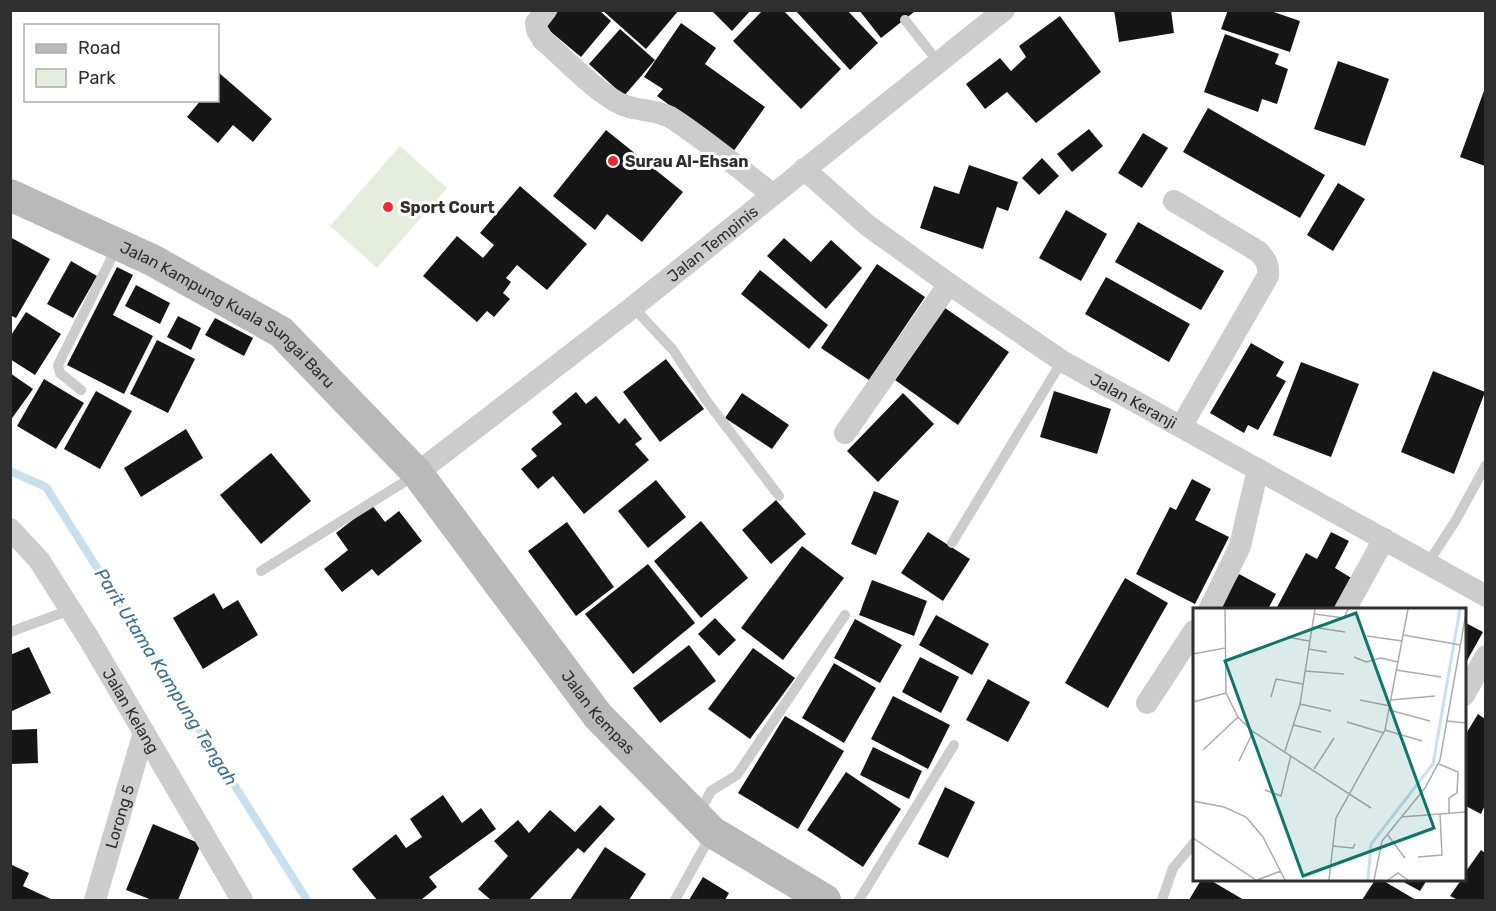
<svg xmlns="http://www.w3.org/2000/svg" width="1496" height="911" viewBox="0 0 1496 911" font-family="Rubik,sans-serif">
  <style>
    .green { fill: #e5eddc }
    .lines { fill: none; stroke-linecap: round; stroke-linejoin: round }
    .stream { stroke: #c8dfee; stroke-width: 8 }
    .building { fill: #161616 }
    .lane { stroke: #ccc; stroke-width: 10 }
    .street { stroke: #ccc; stroke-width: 22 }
    .secondary { stroke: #b9b9b9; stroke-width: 32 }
    .poi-dot { fill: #f02834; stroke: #fff; stroke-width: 2 }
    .labels { text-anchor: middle; stroke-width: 6; stroke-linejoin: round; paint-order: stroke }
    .poi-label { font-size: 16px; font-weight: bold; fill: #2f2f2f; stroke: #fff; text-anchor: start }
    .street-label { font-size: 16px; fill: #2f2f2f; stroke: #fff }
    .water-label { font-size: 18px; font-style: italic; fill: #387197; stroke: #fff }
    .inset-river { fill: none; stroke: #c8dfee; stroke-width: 3 }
    .inset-road { fill: none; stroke: #acacac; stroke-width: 1.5 }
    .view { fill: #0f766e; fill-opacity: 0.15; stroke: #0f766e; stroke-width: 3 }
    .inset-edge { fill: none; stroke: #2f2f2f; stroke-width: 3 }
  </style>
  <rect width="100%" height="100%" fill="#fff"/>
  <polygon class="green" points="400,146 447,188 377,268 330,226"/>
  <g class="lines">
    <polyline class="stream" points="10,471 46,487 307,900"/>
  </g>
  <g class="building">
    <polygon points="559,10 599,10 611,21 581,57 545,27"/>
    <polygon points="602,10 679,10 646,49"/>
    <polygon points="711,10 751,10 732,31"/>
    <polygon points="763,10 783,10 841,69 801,109 733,41"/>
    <polygon points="795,10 847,10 878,43 850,70"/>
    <polygon points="859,10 913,10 914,12 881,38"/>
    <polygon points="1114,10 1171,10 1174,33 1119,42"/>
    <polygon points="1228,10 1268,10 1300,21 1290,52 1221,29"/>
    <polygon points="1060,16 1101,72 1036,123 1007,92 985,109 966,84 1000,58 1011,71 1026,57 1019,46"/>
    <polygon points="681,23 716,48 705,64 765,107 733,152 657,96 663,89 644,77"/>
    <polygon points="620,29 655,60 624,96 589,64"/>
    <polygon points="1225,34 1279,54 1275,64 1288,69 1277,104 1262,99 1258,112 1204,92"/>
    <polygon points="1338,61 1389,79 1365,146 1314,129"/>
    <polygon points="218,72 272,119 253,142 233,125 218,143 187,117 201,100 218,100"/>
    <polygon points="1485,88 1485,166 1460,157"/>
    <polygon points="1208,108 1325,175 1300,218 1183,152"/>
    <polygon points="1089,129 1103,146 1072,172 1057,154"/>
    <polygon points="606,130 683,192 642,242 607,214 595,230 553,196"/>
    <polygon points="1143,133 1168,148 1142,188 1118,173"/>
    <polygon points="1042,158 1059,176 1039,195 1022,178"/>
    <polygon points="969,165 1018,182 1008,211 997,207 983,249 920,228 934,186 959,194"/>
    <polygon points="1338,183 1365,199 1333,251 1307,235"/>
    <polygon points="520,186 587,244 547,290 517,265 506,278 511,282 503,293 510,299 494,317 487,311 477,322 423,276 457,236 483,258 494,245 480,233"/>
    <polygon points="1066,210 1107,234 1081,281 1039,258"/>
    <polygon points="1138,222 1224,271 1201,310 1115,262"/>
    <polygon points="10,237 50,259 16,318 10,315"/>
    <polygon points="784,238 811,262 831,240 862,268 826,309 767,256"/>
    <polygon points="71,261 97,276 73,318 47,304"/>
    <polygon points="877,264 925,297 869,380 821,348"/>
    <polygon points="117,267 133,275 113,315 153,336 124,394 67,365"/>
    <polygon points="760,270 828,325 809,349 741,294"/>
    <polygon points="1106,277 1190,324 1169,362 1085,314"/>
    <polygon points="136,285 170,303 160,324 125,306"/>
    <polygon points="945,308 1009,352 958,425 895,380"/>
    <polygon points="26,312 61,334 35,375 10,359 10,337"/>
    <polygon points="178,316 201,328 191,350 167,337"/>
    <polygon points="215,318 253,338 244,356 205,335"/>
    <polygon points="157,340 195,359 168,413 130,394"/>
    <polygon points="1251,343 1284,362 1276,376 1286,381 1258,430 1248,425 1244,433 1210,413"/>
    <polygon points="666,359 704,409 660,442 623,392"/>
    <polygon points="1301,362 1359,384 1331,457 1273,435"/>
    <polygon points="1433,371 1485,392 1454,474 1401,452"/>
    <polygon points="10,373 33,389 10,421"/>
    <polygon points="44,379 84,403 56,449 17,426"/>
    <polygon points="96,391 132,411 100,469 64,449"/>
    <polygon points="1054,391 1111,409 1097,454 1040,437"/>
    <polygon points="576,392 586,404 596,396 619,424 625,418 642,439 635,444 649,460 584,514 553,476 538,489 521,469 537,456 531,449 562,424 552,412"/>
    <polygon points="742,393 789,425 772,449 725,418"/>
    <polygon points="903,393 934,424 878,482 847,451"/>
    <polygon points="186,429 203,458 141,497 124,468"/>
    <polygon points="271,453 311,501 261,544 220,495"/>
    <polygon points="1192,479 1211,489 1195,520 1229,537 1195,604 1136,574 1170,507 1176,510"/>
    <polygon points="656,480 686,517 648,548 618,511"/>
    <polygon points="874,491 899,501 876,555 851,544"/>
    <polygon points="776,500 806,534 771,564 742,530"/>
    <polygon points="372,505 385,522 399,511 422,541 378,576 372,569 342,592 324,569 348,550 336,533"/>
    <polygon points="701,521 748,578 701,618 654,561"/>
    <polygon points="567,522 614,587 576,616 528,551"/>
    <polygon points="928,532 970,559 943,601 901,573"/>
    <polygon points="1331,532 1349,541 1335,568 1353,579 1337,609 1276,609 1306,553 1317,559"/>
    <polygon points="802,546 844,578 783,660 741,628"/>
    <polygon points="648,564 695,623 633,674 585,614"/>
    <polygon points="1239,574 1276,594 1268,609 1220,609"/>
    <polygon points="1125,578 1168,603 1108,708 1065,683"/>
    <polygon points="872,580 927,601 914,636 859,615"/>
    <polygon points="214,593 223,609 238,600 258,635 203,669 173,618"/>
    <polygon points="936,615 989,644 972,675 919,645"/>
    <polygon points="715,618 736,640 719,656 698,634"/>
    <polygon points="855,619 902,645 880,683 834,658"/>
    <polygon points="1464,622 1483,632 1464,666"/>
    <polygon points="689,645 716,681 660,723 633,688"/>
    <polygon points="29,647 51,693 10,712 10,655"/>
    <polygon points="753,648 795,678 750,739 708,709"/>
    <polygon points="920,657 959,677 941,713 902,692"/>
    <polygon points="834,663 876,688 844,743 802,718"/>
    <polygon points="988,679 1030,702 1008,742 966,720"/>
    <polygon points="893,696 950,725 928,769 871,739"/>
    <polygon points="1478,714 1485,719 1485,805 1481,814 1464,805 1464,737"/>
    <polygon points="785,716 844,751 798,829 738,793"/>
    <polygon points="37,729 38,763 10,764 10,730"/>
    <polygon points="873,747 922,771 909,799 860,775"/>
    <polygon points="846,772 901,809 863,867 807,830"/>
    <polygon points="945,787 975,802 948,858 918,844"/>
    <polygon points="443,795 462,823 481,808 496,829 429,877 437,887 421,900 377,900 352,869 396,834 406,848 422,837 410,819"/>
    <polygon points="600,805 615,819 584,853 578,848 529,900 491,900 478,889 508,856 494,841 518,820 529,833 550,810 575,832"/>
    <polygon points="153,824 201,844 178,900 152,900 126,890"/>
    <polygon points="605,847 646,874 629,900 570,900"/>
    <polygon points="1481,850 1485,853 1485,900 1458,900 1450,896 1461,880 1464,880 1464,874"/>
    <polygon points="10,864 29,873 23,886 53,900 10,900"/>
    <polygon points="703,877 729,893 725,900 689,900"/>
    <polygon points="1201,880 1210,880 1244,900 1189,900"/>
    <polygon points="1375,880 1382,880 1416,900 1362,900"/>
    <polygon points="1400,880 1427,880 1420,891"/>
  </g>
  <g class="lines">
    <g class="lane">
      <polyline points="905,20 939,63"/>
      <polyline points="633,307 673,350 706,400 779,496"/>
      <polyline points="81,390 60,373 58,365 117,247"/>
      <polyline points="952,543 1062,361"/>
      <polyline points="1428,563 1456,520 1486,465"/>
      <polyline points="261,571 414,476"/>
      <polyline points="10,632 70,610"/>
      <polyline points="699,813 711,791 737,775 845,615"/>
      <polyline points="675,900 711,835"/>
      <polyline points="859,900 954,745"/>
      <polyline points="1162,900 1173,868 1194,843"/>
    </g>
    <g class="street">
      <path d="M 546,10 L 536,23 L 537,30 L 543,40 C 565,59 592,88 617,102 C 633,112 653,108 670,117 C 706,140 739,168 773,195"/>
      <path id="s1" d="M 804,169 L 867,225 L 949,284 L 1062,361 L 1486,596"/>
      <path d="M 1174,201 L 1259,252 C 1266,260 1269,265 1268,276 L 1181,427"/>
      <polyline points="845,433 949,284"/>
      <path id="s2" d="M 417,473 L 633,307 L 1004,10"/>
      <path id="s3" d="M 10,529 L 39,560 L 91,642 L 242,900"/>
      <polyline points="1209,610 1240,546 1258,469"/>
      <polyline points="1345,610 1384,539"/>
      <polyline points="1464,695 1486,656"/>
      <polyline points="1147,703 1194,631"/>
      <path id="s4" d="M 95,900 L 144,732"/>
    </g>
    <path class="secondary" id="s5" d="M 10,195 L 152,260 L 281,332 L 417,473 L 598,716 L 712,832 L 825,900"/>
  </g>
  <g class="poi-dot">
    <circle cx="613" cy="161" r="6"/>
    <circle cx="388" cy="207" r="6"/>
  </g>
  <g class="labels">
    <g class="poi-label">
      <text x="625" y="167">Surau Al-Ehsan</text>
      <text x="400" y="213">Sport Court</text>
    </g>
    <g class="street-label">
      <text dy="6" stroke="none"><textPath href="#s2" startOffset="374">Jalan Tempinis</textPath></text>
      <text dy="6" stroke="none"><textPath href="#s5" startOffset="250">Jalan Kampung Kuala Sungai Baru</textPath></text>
      <text dy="6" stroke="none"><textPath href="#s1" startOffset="404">Jalan Keranji</textPath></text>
      <text dy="6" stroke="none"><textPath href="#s5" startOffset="800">Jalan Kempas</textPath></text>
      <text dy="6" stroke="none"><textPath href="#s3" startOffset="219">Jalan Kelang</textPath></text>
      <text dy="6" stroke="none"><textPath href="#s4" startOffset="87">Lorong 5</textPath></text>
    </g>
    <g class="water-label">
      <text transform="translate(166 677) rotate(58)" y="6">Parit Utama Kampung Tengah</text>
    </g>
  </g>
  <g transform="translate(1193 608)">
    <rect width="273" height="273" fill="#fff"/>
    <path class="inset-river" d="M 175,272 L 178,236 L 240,156 L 267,1"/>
    <path class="inset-road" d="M 32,1 L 33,85 L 45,109 L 59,123 L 178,200M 121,6 L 151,10 L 155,1M 119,19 L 152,24M 210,27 L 268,37M 174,28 L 209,33M 94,29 L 116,33M 115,41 L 134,44M 0,46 L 32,40M 161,49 L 173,54 L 188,50 L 205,54M 203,62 L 248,69M 112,63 L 151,66M 78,89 L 83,71 L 110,76M 167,92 L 197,98M 198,92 L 242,88M 0,94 L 33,85M 107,96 L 138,103M 196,102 L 237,113M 254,113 L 273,115M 154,114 L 191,125M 101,117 L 128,124M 192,122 L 229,133M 10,142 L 45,109M 92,143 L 107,96 L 122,1M 46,153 L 60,124M 246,156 L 265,164 L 264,185 L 256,190 L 256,205M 121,161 L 141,130M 72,182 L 88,188 L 98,147M 0,193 L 31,199 L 53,209 L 70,229 L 92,272M 208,209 L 273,204M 194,226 L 212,250M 0,230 L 63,272M 139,238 L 160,240 L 162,236M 225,249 L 249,247 L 247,206M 64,272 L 88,263M 136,272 L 143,210 L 192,122 L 215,1M 181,272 L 189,233 L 232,180 L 247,152 L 273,5M 195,272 L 205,265 L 215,272"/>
    <path class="view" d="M 163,5 L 241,220 L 110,268 L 32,53 Z"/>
    <rect width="273" height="273" class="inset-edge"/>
  </g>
  <rect width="1496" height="911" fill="none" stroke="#2f2f2f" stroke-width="24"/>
  <rect x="24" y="24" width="195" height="78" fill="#ffffff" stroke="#acacac" stroke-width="1.5"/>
  <rect x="36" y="44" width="30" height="9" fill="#b9b9b9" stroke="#acacac" stroke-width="1.5"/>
  <text x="78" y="54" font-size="18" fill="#2f2f2f">Road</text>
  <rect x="36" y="69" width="30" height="18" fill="#e5eddc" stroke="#acacac" stroke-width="1.5"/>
  <text x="78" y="84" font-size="18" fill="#2f2f2f">Park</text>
</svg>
